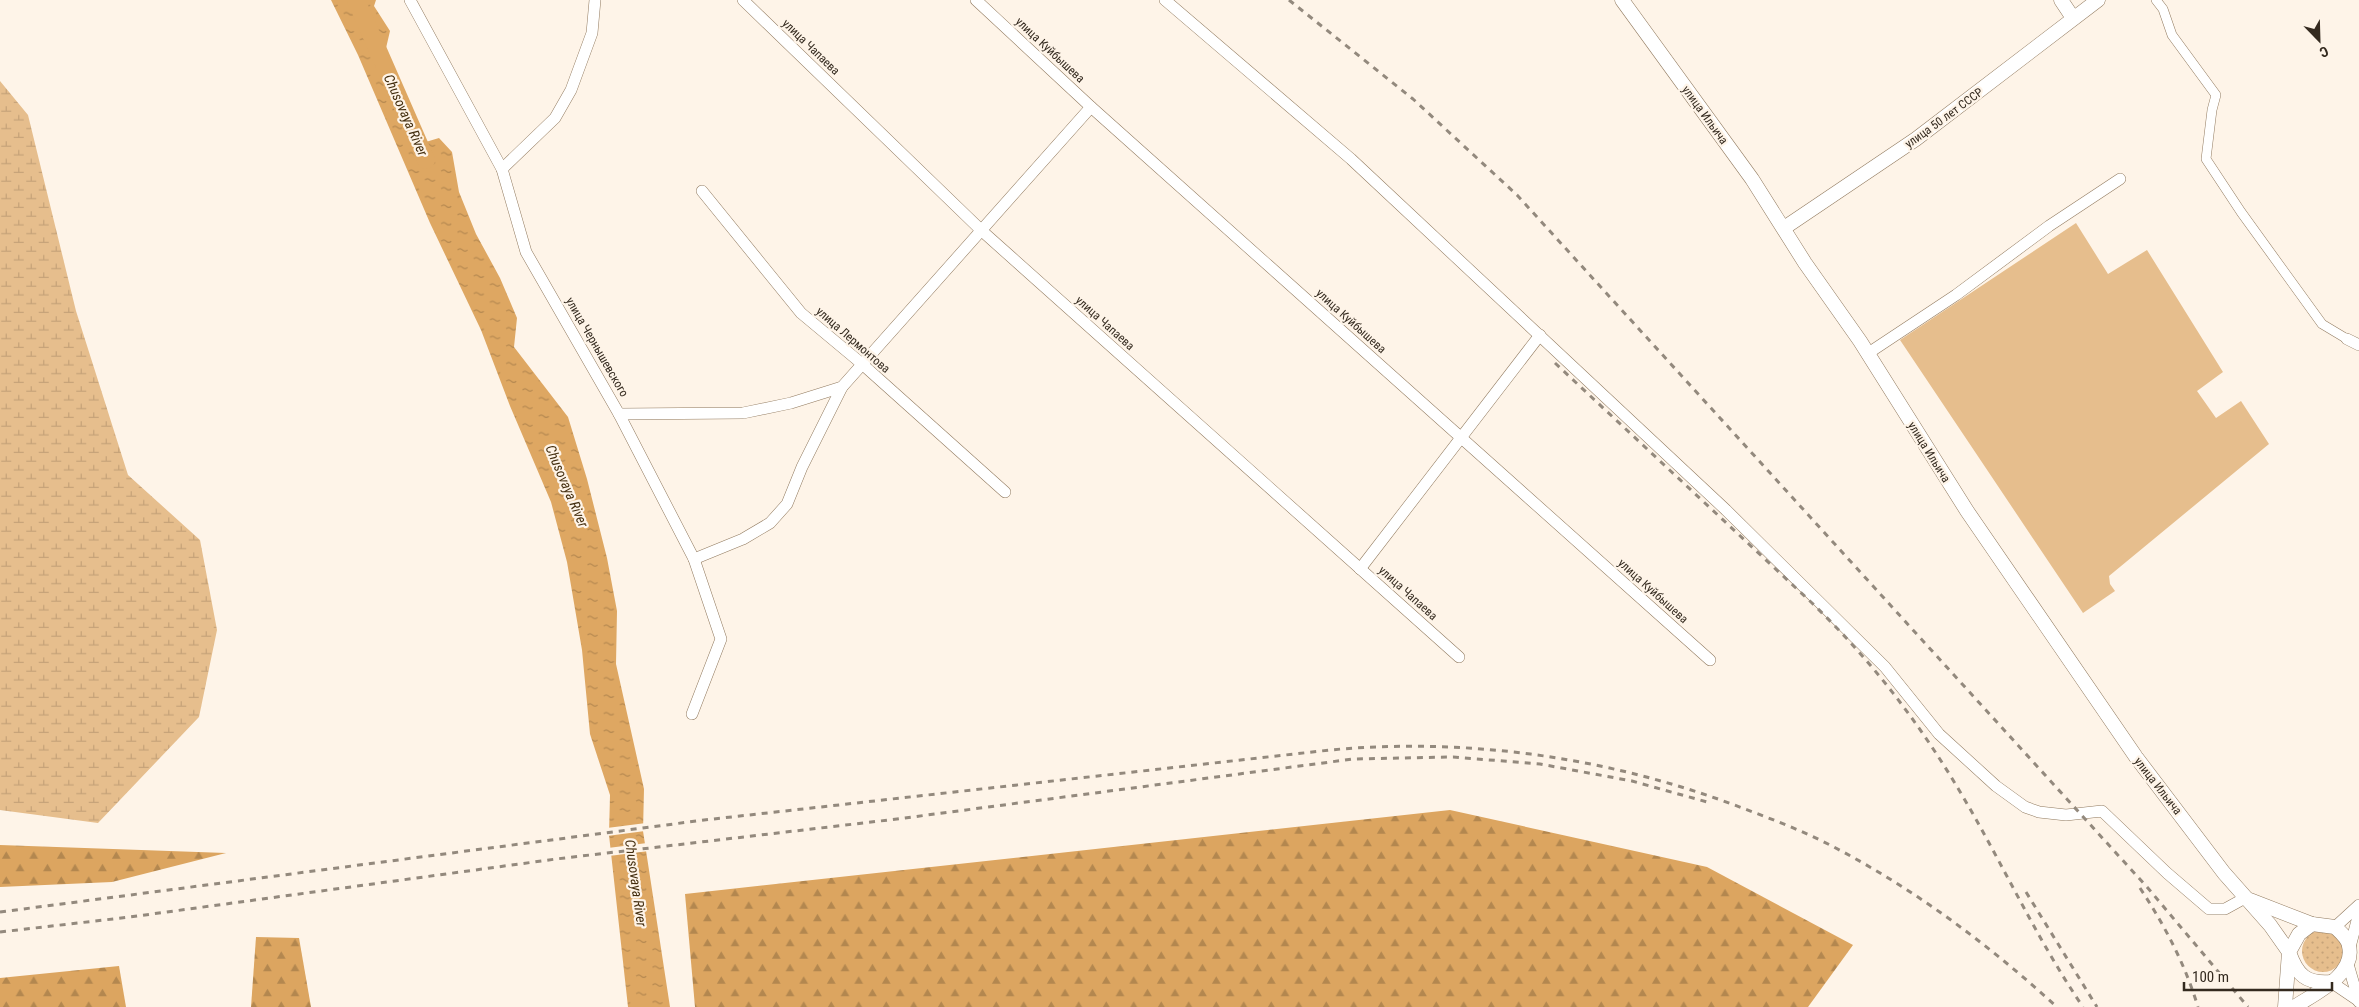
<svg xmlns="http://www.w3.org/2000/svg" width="2359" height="1007" viewBox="0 0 2359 1007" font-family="'Roboto Condensed',sans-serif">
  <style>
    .grass { fill: url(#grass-dots) }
    .forest { fill: url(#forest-firs) }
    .wetland { fill: url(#wetland-marsh) }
    .garden { fill: #e6be8d }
    .water { fill: url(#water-ripples) }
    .pier { fill: #fef4e8 }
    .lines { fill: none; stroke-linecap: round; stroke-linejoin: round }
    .river { stroke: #dea762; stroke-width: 18 }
    .pedestrian-casing { stroke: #917a5f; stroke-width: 10 }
    .minor-casing { stroke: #917a5f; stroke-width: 12 }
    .tertiary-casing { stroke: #917a5f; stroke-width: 15 }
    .pedestrian { stroke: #fff; stroke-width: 9 }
    .minor { stroke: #fff; stroke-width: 11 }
    .tertiary { stroke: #fff; stroke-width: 14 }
    .rail { stroke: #93897d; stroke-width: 3; stroke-dasharray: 6 6; stroke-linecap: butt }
    .labels { text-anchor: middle; stroke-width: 4.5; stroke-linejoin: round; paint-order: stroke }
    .street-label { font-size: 12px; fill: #342a1f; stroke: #fef4e8 }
    .water-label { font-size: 14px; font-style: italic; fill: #442e0f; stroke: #fef4e8 }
  </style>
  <defs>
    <pattern id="grass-dots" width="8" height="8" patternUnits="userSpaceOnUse" patternTransform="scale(1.25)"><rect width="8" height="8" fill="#e6be8d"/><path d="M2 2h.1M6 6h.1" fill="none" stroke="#c6a379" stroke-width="1.8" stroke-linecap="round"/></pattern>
    <pattern id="forest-firs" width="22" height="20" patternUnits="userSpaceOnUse" patternTransform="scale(1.25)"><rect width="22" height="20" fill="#dca560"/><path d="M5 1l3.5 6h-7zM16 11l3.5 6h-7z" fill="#b3874f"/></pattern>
    <pattern id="wetland-marsh" width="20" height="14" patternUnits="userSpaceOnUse" patternTransform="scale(1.25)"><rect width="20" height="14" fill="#e6be8d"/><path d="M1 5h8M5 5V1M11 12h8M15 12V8" fill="none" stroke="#c6a379"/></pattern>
    <pattern id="water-ripples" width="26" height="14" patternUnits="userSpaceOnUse" patternTransform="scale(1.25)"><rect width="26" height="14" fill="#dea762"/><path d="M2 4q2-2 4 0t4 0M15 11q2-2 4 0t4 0" fill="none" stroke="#b58850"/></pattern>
  </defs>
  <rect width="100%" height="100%" fill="#fef4e8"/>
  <circle class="grass" cx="2323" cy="951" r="21"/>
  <g class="forest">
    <polygon points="1450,810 1707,867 1853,945 1808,1007 695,1007 685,894"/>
    <polygon points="0,845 226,853 112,882 0,887"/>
    <polygon points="256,937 299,938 311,1007 251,1007"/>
    <polygon points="119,966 126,1007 0,1007 0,978"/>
  </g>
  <polygon class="wetland" points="0,81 28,115 76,311 128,475 200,540 217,630 199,717 98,823 0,810"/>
  <polygon class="garden" points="2076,223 2108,274 2147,250 2223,372 2197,391 2216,418 2241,401 2269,444 2109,576 2110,584 2115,591 2083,613 1900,340"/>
  <polygon class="water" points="331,0 376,0 374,6 390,31 383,61 419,144 439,138 452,152 459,192 476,234 500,278 517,318 514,347 568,417 587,479 607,558 617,611 616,664 644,789 643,831 670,1007 628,1007 609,835 610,795 590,734 582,650 567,562 551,502 510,406 481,330 430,223 358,55"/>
  <g class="pier">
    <polygon points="646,823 645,831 607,836 607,828"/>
    <polygon points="647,843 649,851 609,856 608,848"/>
  </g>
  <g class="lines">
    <polyline class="river" points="356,0 426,160"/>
    <g class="pedestrian-casing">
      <polyline id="pedestrian" points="2156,0 2163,9 2172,35 2216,95 2212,110 2206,159 2241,212 2322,324 2347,339"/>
    </g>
    <g class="minor-casing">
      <g id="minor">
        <polyline points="410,0 502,169 526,252 619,414 694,559 721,639 692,714"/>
        <polyline points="743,0 982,231 1459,657"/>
        <polyline points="976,0 1091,107 1710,660"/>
        <polyline points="1165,0 1351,159 1726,510 1885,667 1939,734 1996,786 2025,807 2039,812 2066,815 2102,811 2167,873 2209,909 2225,909 2245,898"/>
        <polyline points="502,169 555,118 571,90 592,33 595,0"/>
        <polyline points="702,191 801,313 861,363 1005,492"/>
        <polyline points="2347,339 2359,345"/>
        <polyline points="1867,354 1956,295 2049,226 2120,179"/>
        <polyline points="619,414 743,413 791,403 842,387 1091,107"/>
        <polyline points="694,559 743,539 770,523 787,504 802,467 842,387"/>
        <polyline points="1360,569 1540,335"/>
        <polyline points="2335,927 2359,905"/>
        <polyline points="2350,947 2359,913"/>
        <polyline points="2348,964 2359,1002"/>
        <polyline points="2331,982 2359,1001"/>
      </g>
    </g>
    <g class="tertiary-casing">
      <g id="tertiary">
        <polyline points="1622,0 1752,179 1805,263 1860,341 1967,511 2136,757 2224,873 2270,925 2289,952 2285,1007"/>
        <polyline points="2061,0 2073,18"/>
        <polyline points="1784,228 1916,139 2098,0"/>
        <path d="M 2250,900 L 2312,924 L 2335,927 C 2340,932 2348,938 2349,946 C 2356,975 2314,994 2294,1007"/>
        <path d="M 2312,924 L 2299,934 L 2289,952 C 2297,975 2306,984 2331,982"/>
      </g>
    </g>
    <use href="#pedestrian" class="pedestrian"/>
    <use href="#minor" class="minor"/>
    <use href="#tertiary" class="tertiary"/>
    <g class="rail">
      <polyline points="1289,0 1413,99 1517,195 2147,887 2248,1007"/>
      <path d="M 1555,363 L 1812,603 C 1870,659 1918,721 1959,790 C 2002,862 2036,938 2083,1007"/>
      <path d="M 2140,888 C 2165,926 2185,964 2198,1007"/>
      <polyline points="2026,892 2097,1007"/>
      <path d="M 0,912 L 704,820 L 1330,750 C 1471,737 1613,758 1745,809 C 1774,820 1803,831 1830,845 C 1913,888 1988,944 2057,1007"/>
      <polyline points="0,932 130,917 556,859 897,819 1353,759 1453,757 1540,764 1632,781 1707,802"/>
    </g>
  </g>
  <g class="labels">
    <g class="street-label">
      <text transform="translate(811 47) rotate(44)" y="4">улица Чапаева</text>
      <text transform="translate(1050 50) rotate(43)" y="4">улица Куйбышева</text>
      <text transform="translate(1705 115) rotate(54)" y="4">улица Ильича</text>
      <text transform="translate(1944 118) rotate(-36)" y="4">улица 50 лет СССР</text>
      <text transform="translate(1351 321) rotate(42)" y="4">улица Куйбышева</text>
      <text transform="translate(1105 323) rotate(42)" y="4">улица Чапаева</text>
      <text transform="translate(853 340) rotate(41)" y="4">улица Лермонтова</text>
      <text transform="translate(597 347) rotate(60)" y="4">улица Чернышевского</text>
      <text transform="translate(1929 452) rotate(58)" y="4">улица Ильича</text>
      <text transform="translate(1653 591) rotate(42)" y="4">улица Куйбышева</text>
      <text transform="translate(1408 593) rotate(42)" y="4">улица Чапаева</text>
      <text transform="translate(2158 786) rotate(52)" y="4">улица Ильича</text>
    </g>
    <g class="water-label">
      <text transform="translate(406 115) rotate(66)" y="5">Chusovaya River</text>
      <text transform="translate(567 486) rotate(67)" y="5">Chusovaya River</text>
      <text transform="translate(636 883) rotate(82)" y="5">Chusovaya River</text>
    </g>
  </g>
  <g transform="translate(2319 40) rotate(157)" stroke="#fef4e8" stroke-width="4" paint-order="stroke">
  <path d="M0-4L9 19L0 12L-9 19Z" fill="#342a1f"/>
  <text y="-8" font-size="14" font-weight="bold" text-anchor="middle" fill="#342a1f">С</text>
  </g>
  <path d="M2184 982v8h148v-8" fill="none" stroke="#342a1f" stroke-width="2.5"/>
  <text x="2192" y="982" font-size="15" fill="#342a1f" stroke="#fef4e8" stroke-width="4" paint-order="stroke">100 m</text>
</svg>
